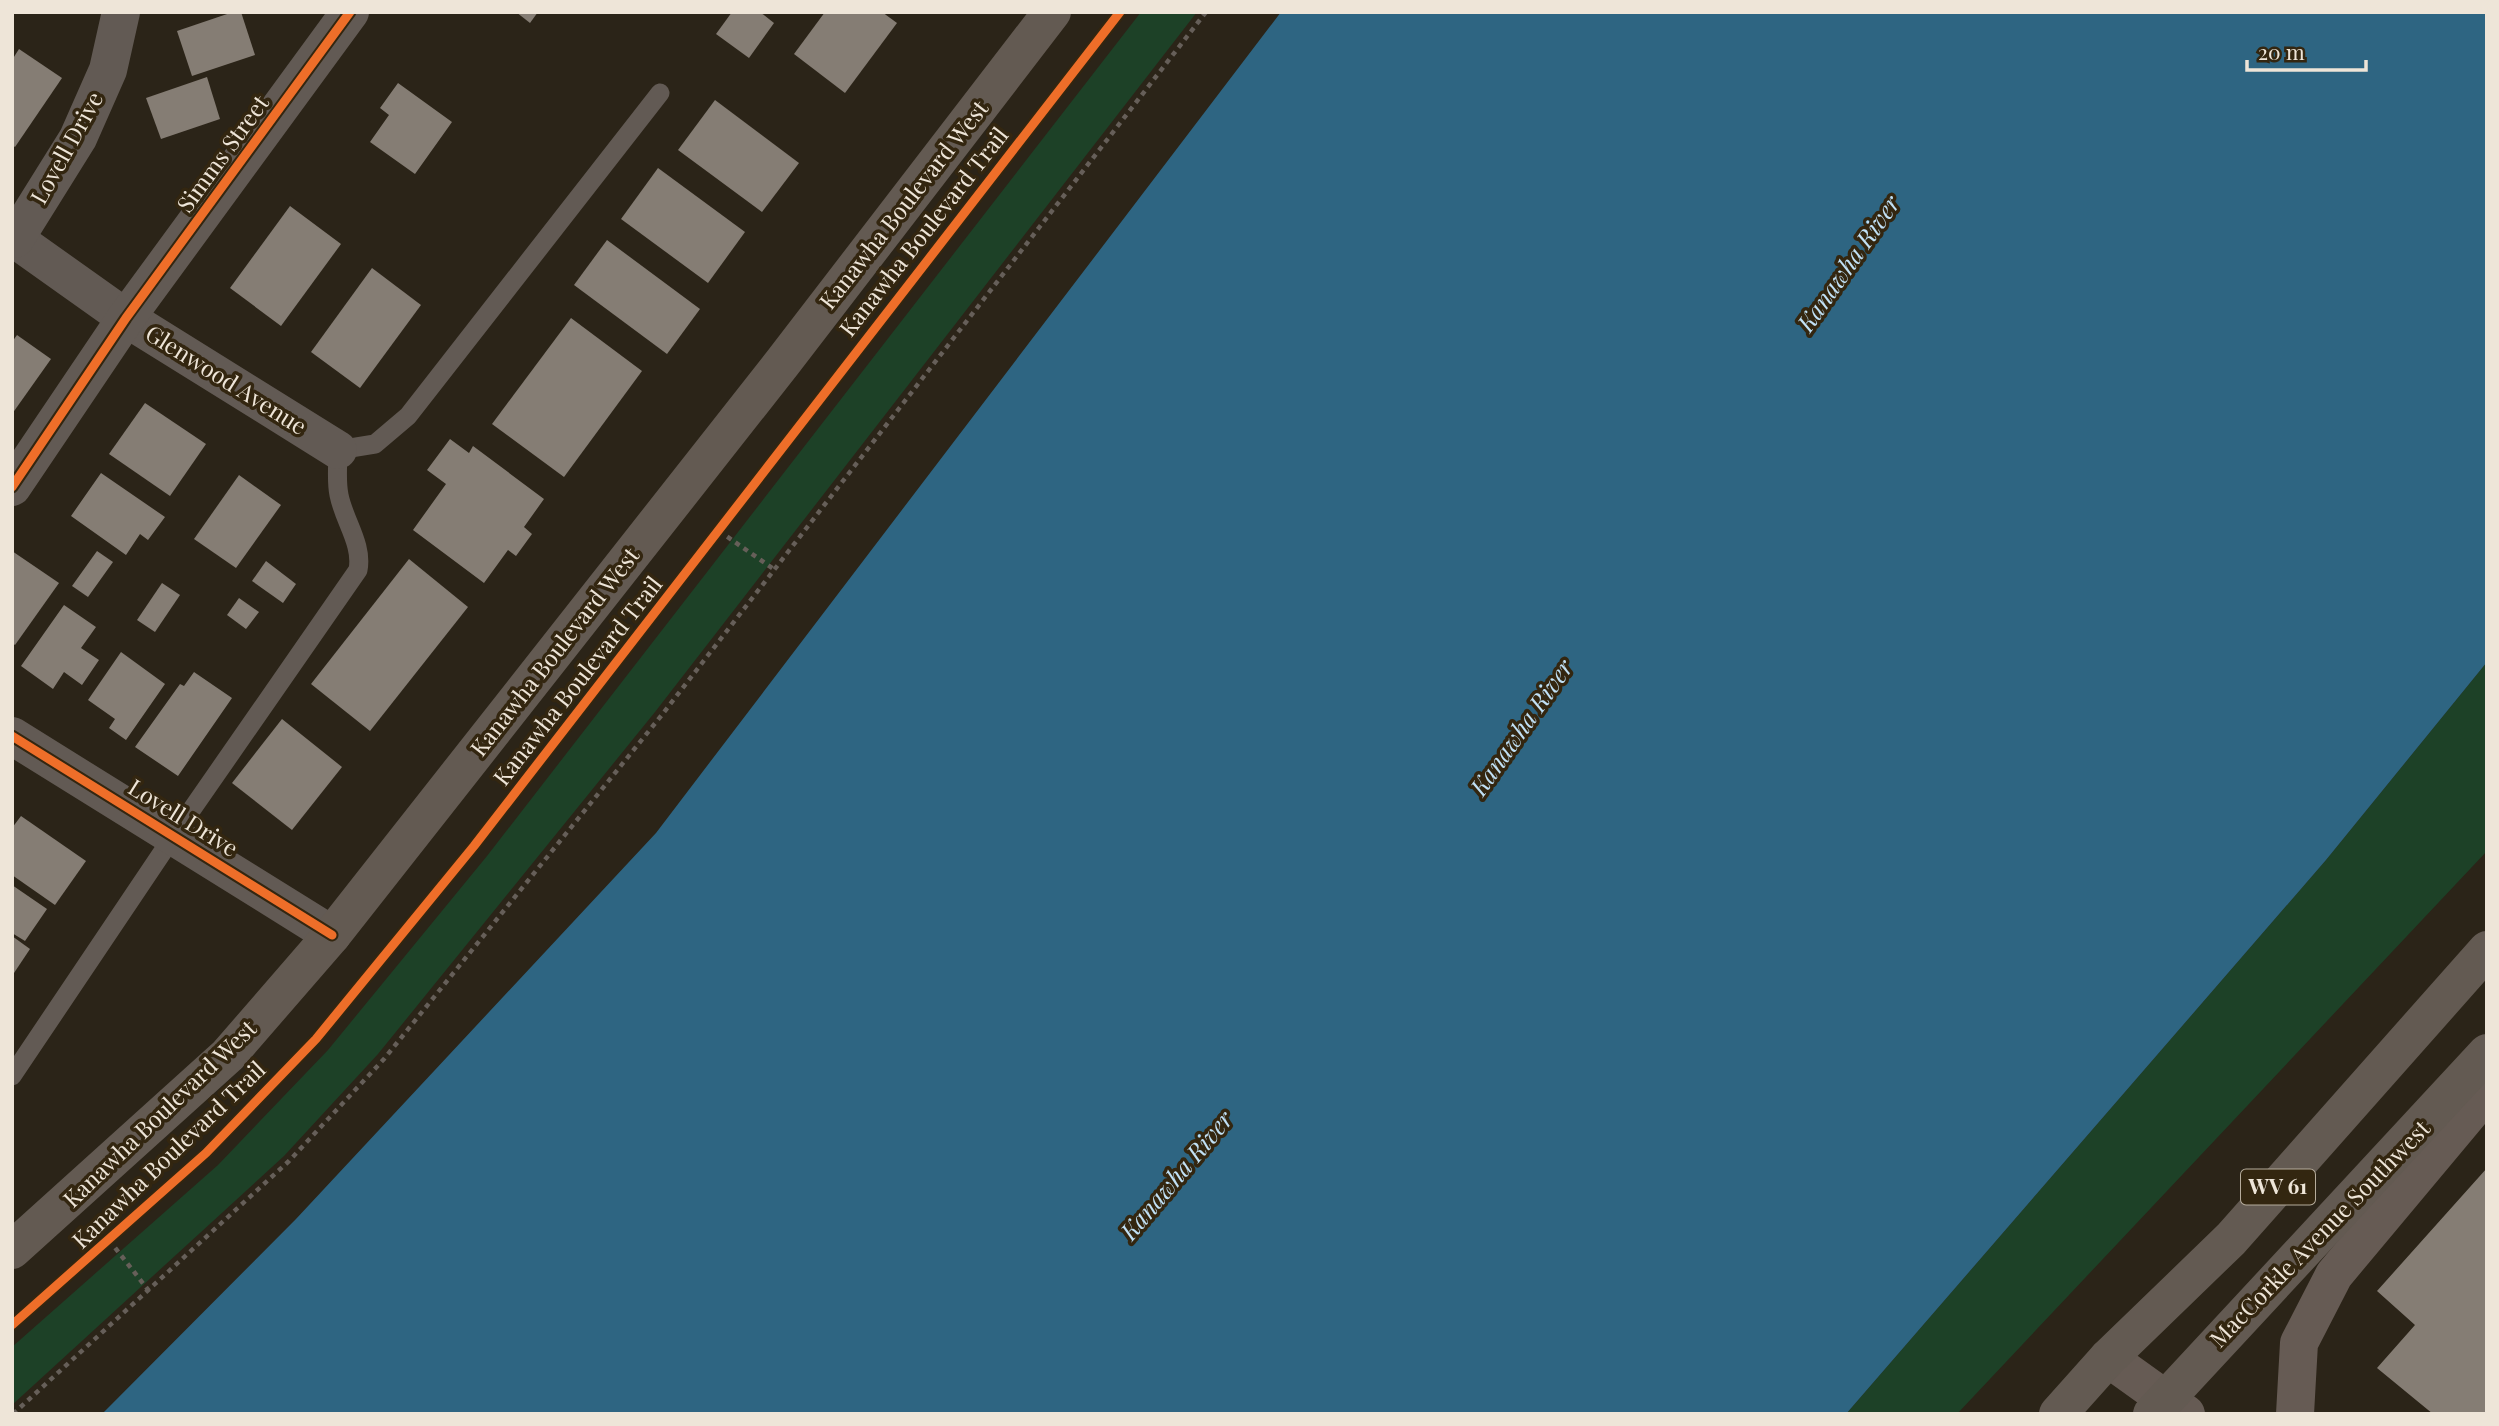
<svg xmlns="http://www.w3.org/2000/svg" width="2499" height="1426" viewBox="0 0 2499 1426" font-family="'Playfair Display',serif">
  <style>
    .green { fill: #1d4127 }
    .water { fill: #2e6582 }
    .building { fill: #857d74 }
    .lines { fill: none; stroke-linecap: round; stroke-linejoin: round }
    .path { stroke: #665f59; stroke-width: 4.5; stroke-dasharray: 5 5; stroke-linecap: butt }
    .service { stroke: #625a54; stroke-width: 19 }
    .minor { stroke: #625a54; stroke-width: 38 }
    .secondary { stroke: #665b54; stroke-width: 38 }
    .primary { stroke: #635a52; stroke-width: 38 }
    .cycleway-casing { stroke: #332610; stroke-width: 13 }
    .cycleway { stroke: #ee6e29; stroke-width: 9 }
    .labels { text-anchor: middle; stroke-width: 7; stroke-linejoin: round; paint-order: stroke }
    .shield { fill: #332610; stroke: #b6ac9c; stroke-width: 2 }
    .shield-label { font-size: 21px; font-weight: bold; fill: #eee5d8 }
    .street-label { font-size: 23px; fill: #eee5d8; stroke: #332610 }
    .water-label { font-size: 24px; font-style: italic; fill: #c1e1f6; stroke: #332610 }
  </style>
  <rect width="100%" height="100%" fill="#2b2418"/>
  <g class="green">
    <polygon points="1141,12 1197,12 655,712 378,1054 284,1156 12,1405 12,1347 218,1165 328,1050 487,856"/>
    <polygon points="2487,662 2487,851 1957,1414 1846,1414 2326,860"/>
  </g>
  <polygon class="water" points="1281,12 2487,12 2487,662 2326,860 1846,1414 102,1414 296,1219 656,833"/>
  <g class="building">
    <polygon points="233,12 241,12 255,55 192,76 177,31"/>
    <polygon points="516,12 538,12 530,23"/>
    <polygon points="732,12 760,12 774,23 749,58 716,34"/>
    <polygon points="825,12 882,12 897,23 845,93 794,54"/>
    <polygon points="19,49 62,78 15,147 12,145 12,60"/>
    <polygon points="207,77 220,119 161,139 146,98"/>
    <polygon points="398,83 452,122 415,174 370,142 389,115 380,108"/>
    <polygon points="715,100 799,163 762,212 678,150"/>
    <polygon points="658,168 745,232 708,283 621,219"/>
    <polygon points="290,206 341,244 281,326 230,288"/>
    <polygon points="607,240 700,309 667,354 574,285"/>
    <polygon points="372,268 421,305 360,388 311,352"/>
    <polygon points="571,318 642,371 564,477 492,424"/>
    <polygon points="17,335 51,359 12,414 12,342"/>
    <polygon points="145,403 206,444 170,496 109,454"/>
    <polygon points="450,439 469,453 473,446 544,499 524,527 532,534 516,556 508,550 484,583 413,530 446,484 427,470"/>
    <polygon points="101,473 165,517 148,540 140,534 126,555 71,516"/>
    <polygon points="239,475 281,505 236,568 194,539"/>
    <polygon points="12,551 59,583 15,645 12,643"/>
    <polygon points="97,551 113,562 88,597 72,586"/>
    <polygon points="409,559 468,607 370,731 311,684"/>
    <polygon points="266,561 296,584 283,603 252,581"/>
    <polygon points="162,583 180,595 155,632 137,620"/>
    <polygon points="239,598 259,612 246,629 227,615"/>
    <polygon points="64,605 96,627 81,648 99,660 82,685 64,672 53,689 21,666"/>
    <polygon points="121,652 165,684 126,740 109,728 115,719 88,700"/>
    <polygon points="194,672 232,698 178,776 135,747 180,684 184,686"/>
    <polygon points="282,719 342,767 292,830 232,783"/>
    <polygon points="21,816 86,861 55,905 12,875 12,828"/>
    <polygon points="12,885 47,909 25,941 12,933"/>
    <polygon points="12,936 30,949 12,976"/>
    <polygon points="2487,1168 2487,1414 2433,1414 2377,1368 2415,1325 2377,1291"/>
  </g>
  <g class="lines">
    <g class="path">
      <polyline points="719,531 775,570"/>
      <polyline points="109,1240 149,1291"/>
      <polyline points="13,1414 289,1161 384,1059 661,716 1206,12"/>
    </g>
    <path class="service" d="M 12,1076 L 174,835 L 358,570 C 363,544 344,521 339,495 C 336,481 338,464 338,450 L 375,444 L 408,416 L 660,93"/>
    <g class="minor">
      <polyline points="12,237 126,318 338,450"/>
      <polyline points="15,239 78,138 108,70 121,12"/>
      <polyline points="12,487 126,318 350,12"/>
      <polyline points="12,736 332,935"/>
    </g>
    <g class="secondary">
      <polyline points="2108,1358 2186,1414"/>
      <polyline points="2295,1414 2299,1343 2334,1275 2487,1092"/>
    </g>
    <g class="primary">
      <polyline points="12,1250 228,1055 332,935 783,362 1052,12"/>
      <polyline points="2058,1414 2108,1358 2231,1239 2487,950"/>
      <polyline points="2152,1414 2487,1053"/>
    </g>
    <g class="cycleway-casing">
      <g id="cycleway">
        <polyline points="12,487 126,318 350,12"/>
        <polyline points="12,736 332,935"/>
        <polyline points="12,1325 206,1153 316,1039 474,846 1120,12"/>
      </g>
    </g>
    <use href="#cycleway" class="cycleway"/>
  </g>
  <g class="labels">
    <rect class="shield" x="2241" y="1169.5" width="74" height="35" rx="5"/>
    <g class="shield-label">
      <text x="2278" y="1194">WV 61</text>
    </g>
    <g class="street-label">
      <text transform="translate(67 148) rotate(-61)" y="8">Lovell Drive</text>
      <text transform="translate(223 154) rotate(-54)" y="8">Simms Street</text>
      <text transform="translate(904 205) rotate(-52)" y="8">Kanawha Boulevard West</text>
      <text transform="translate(924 232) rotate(-52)" y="8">Kanawha Boulevard Trail</text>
      <text transform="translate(226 380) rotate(32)" y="8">Glenwood Avenue</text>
      <text transform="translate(555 652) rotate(-52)" y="8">Kanawha Boulevard West</text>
      <text transform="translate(578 681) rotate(-52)" y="8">Kanawha Boulevard Trail</text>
      <text transform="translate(183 818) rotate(32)" y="8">Lovell Drive</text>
      <text transform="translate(160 1114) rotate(-44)" y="8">Kanawha Boulevard West</text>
      <text transform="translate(169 1155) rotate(-44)" y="8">Kanawha Boulevard Trail</text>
      <text transform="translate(2320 1234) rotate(-46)" y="8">MacCorkle Avenue Southwest</text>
    </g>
    <g class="water-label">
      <text transform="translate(1849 264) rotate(-55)" y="8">Kanawha River</text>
      <text transform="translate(1522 728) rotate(-55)" y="8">Kanawha River</text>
      <text transform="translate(1177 1176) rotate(-50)" y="8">Kanawha River</text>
    </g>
  </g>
  <rect width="2499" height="1426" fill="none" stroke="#eee5d8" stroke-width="28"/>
  <path d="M2247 60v10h119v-10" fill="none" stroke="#eee5d8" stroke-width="3.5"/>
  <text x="2258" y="60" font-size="21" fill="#eee5d8" stroke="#332610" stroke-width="5" paint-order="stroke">20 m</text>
</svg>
